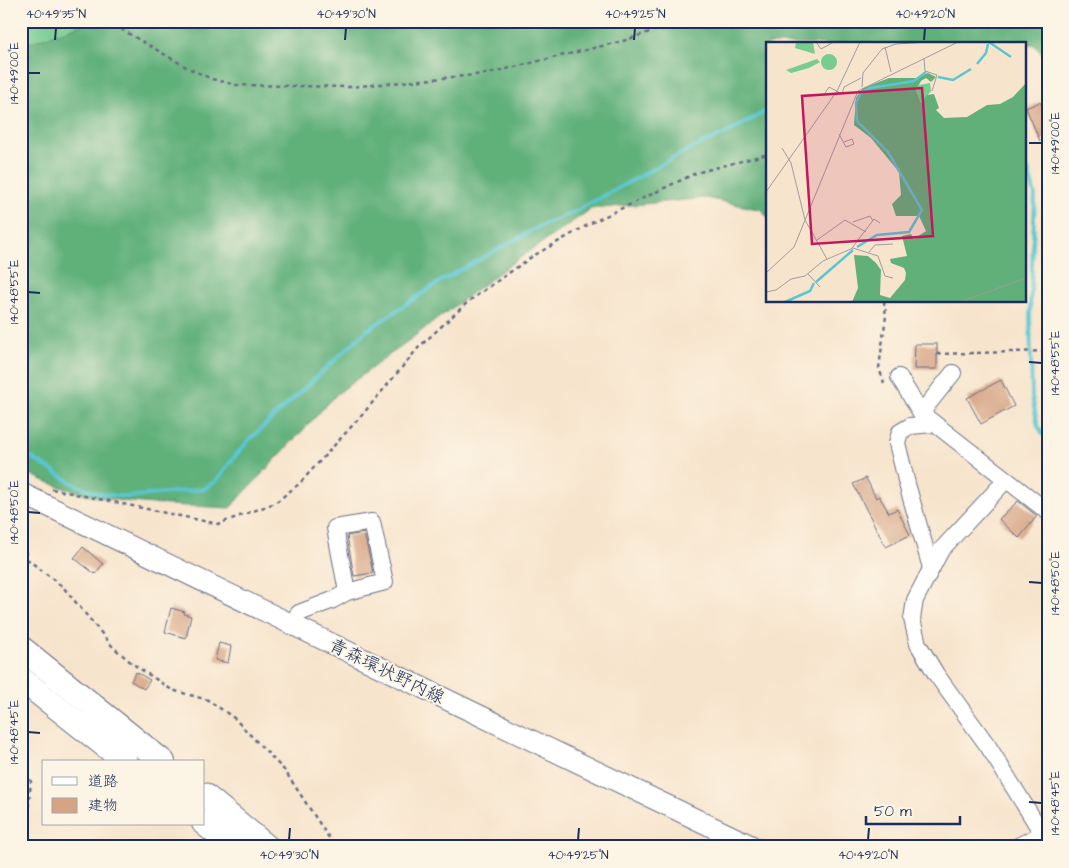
<svg xmlns="http://www.w3.org/2000/svg" width="1069" height="868" viewBox="0 0 1069 868" font-family="'Architects Daughter','Klee One',sans-serif">
  <style>
    .green { fill: #77cc90; stroke: #497e77 }
    .forest { fill: #61b07a; stroke: #3e706c }
    .lines { fill: none; stroke-linecap: round; stroke-linejoin: round }
    .stream { stroke: #5ac6d2; stroke-width: 4 }
    .building { fill: #d6a383 }
    .minor-casing { stroke: #686e84; stroke-width: 18 }
    .major-casing { stroke: #686e84; stroke-width: 22 }
    .highway-casing { stroke: #686e84; stroke-width: 26 }
    .path { stroke: #686e84; stroke-width: 2.5; stroke-dasharray: 4 4; stroke-linecap: butt }
    .minor { stroke: #fff; stroke-width: 16 }
    .major { stroke: #fff; stroke-width: 20 }
    .highway { stroke: #fff; stroke-width: 24 }
    .ticks { fill: none; stroke: #1b2f5e; stroke-width: 2 }
    .labels { text-anchor: middle; stroke-width: 4; stroke-linejoin: round; paint-order: stroke }
    .street-label { font-size: 18px; fill: #1b2f5e; stroke: #fcf5e5 }
    .inset-river { fill: none; stroke: #5ac6d2; stroke-width: 2.5 }
    .inset-road { fill: none; stroke: #9f9ca0; stroke-width: 1 }
    .view { fill: #c2185b; fill-opacity: 0.15; stroke: #c2185b; stroke-width: 2.5 }
    .inset-edge { fill: none; stroke: #1b2f5e; stroke-width: 2.5 }
    .neatline { fill: none; stroke: #1b2f5e; stroke-width: 2 }
    .ticks-label { font-size: 12px; text-anchor: middle; fill: #1b2f5e }
  </style>
  <rect width="100%" height="100%" fill="#fcf5e5"/>
  <filter id="ink" filterUnits="userSpaceOnUse"><feTurbulence type="fractalNoise" baseFrequency=".02" numOctaves="2"/><feDisplacementMap in="SourceGraphic" scale="10" xChannelSelector="R" yChannelSelector="G"/><feConvolveMatrix kernelMatrix="1 2 1 2 8 2 1 2 1" color-interpolation-filters="sRGB"/></filter>
  <filter id="wash" filterUnits="userSpaceOnUse"><feTurbulence type="fractalNoise" baseFrequency=".0096" numOctaves="4" result="noise"/><feDisplacementMap in="SourceGraphic" scale="20" xChannelSelector="R" yChannelSelector="G"/><feGaussianBlur stdDeviation="1.12" result="paint"/><feColorMatrix in="noise" values="0 0 0 0 0 0 0 0 0 0 0 0 0 0 0 0 0 1.4 0 .05"/><feComposite in="paint" operator="in"/></filter>
  <g filter="url(#wash)">
    <rect width="100%" height="100%" fill="#f7e4cc"/>
    <polygon class="green" points="21,21 93,21 21,46"/>
    <path class="forest" d="M 93,21 L 1048,21 L 1048,60 L 1033,44 L 1025,46 L 1025,44 L 768,44 L 768,218 L 762,210 L 706,198 L 591,209 L 511,264 L 337,394 L 230,508 C 160,504 84,506 21,469 L 21,46 Z"/>
    <g class="lines">
      <g class="stream">
        <polyline points="1025,169 1028,170 1035,195 1030,315 1032,397 1038,426 1048,443"/>
        <polyline points="21,451 74,484 100,494 128,497 204,489 217,480 236,455 249,440 366,331 441,281 538,227 574,212 690,149 729,132 768,110"/>
      </g>
    </g>
    <g id="blocks">
      <g class="building">
        <polygon points="1040,102 1048,120 1048,137 1040,141 1026,108"/>
        <polygon points="915,344 937,344 937,369 914,369"/>
        <polygon points="1001,380 1014,406 981,424 967,398"/>
        <polygon points="866,478 876,498 879,496 889,513 897,509 910,535 886,547 853,484"/>
        <polygon points="1018,501 1037,516 1019,538 999,519"/>
        <polygon points="364,533 373,573 354,576 347,536"/>
        <polygon points="83,547 103,564 95,574 74,558"/>
        <polygon points="171,608 185,612 184,614 191,616 186,638 165,632"/>
        <polygon points="219,643 231,646 228,663 215,660"/>
        <polygon points="136,672 150,680 144,689 131,681"/>
      </g>
    </g>
  </g>
  <g filter="url(#ink)">
    <use href="#blocks" fill-opacity="0" stroke="#686e84" stroke-width="1"/>
    <g class="lines">
      <g class="minor-casing">
        <g id="minor">
          <polyline points="953,373 921,413 1048,512"/>
          <polyline points="899,377 921,413"/>
          <polyline points="1006,480 941,550 915,600 912,619 918,644 936,674 988,746 1042,833"/>
          <polyline points="931,568 907,484 897,443 900,432 910,426 934,424"/>
          <polyline points="290,624 299,613 333,600 347,592 385,582 372,522 335,528 347,592"/>
          <polyline points="1016,847 1048,831"/>
        </g>
      </g>
      <g class="major-casing">
        <polyline id="major" points="21,493 458,705 754,847"/>
      </g>
      <g class="highway-casing">
        <g id="highway">
          <polyline points="21,648 163,762"/>
          <polyline points="21,679 126,762"/>
          <polyline points="204,795 267,847"/>
          <polyline points="204,823 233,847"/>
        </g>
      </g>
      <g class="path">
        <polyline points="107,21 188,68 212,79 236,85 350,87 485,74 623,41 664,27 673,21"/>
        <polyline points="884,301 886,316 879,368 884,383 887,383"/>
        <polyline points="937,354 1048,351"/>
        <polyline points="52,489 218,524 275,503 299,484 362,415 419,347 469,301 533,256 593,222 696,173 768,154"/>
        <polyline points="24,511 22,535 27,559 63,587 113,647 133,664 172,690 208,700 234,718 285,771 335,847"/>
        <polyline points="21,766 27,773 31,782 24,847"/>
      </g>
      <use href="#minor" class="minor"/>
      <use href="#major" class="major"/>
      <use href="#highway" class="highway"/>
    </g>
  </g>
  <path class="ticks" d="M 55,40 L 56,28M 345,40 L 346,28M 634,40 L 635,28M 924,40 L 925,28M 28,73 L 40,73M 1029,143 L 1042,143M 28,292 L 40,293M 1029,362 L 1042,363M 28,512 L 40,513M 1029,582 L 1042,583M 28,732 L 40,733M 1029,802 L 1042,803M 289,840 L 290,828M 578,840 L 579,828M 868,840 L 869,828"/>
  <g class="labels">
    <g class="street-label">
      <text transform="translate(387 671) rotate(26)" y="6">青森環状野内線</text>
    </g>
  </g>
  <g transform="translate(766 42)">
    <rect width="260" height="260" fill="#f7e4cc"/>
    <path d="M 30,0 L 47,0 L 49,12 L 29,6 ZM55 20a8 8 0 1 1 16 0a8 8 0 1 1-16 0ZM 51,17 L 54,20 L 43,26 L 25,31 L 20,28 ZM 164,41 L 165,49 L 155,61 L 150,48 L 153,43 Z" fill="#77cc90"/>
    <path d="M 162,31 L 170,35 L 165,40 L 160,36 L 155,39 L 150,48 L 155,61 L 161,53 L 168,52 L 173,66 L 170,68 L 178,76 L 201,75 L 221,63 L 234,62 L 247,55 L 260,41 L 260,260 L 86,260 L 92,246 L 88,213 L 102,214 L 110,221 L 115,228 L 114,253 L 124,256 L 139,238 L 140,231 L 138,226 L 125,221 L 124,217 L 141,214 L 136,194 L 145,192 L 148,197 L 160,189 L 153,174 L 130,174 L 126,162 L 135,153 L 133,130 L 105,96 L 88,83 L 90,56 L 97,46 L 123,36 L 151,36 Z" fill="#61b07a"/>
    <path class="inset-river" d="M 223,0 L 245,15M 211,22 L 220,11 L 222,2M 172,35 L 187,38 L 205,27M 91,205 L 111,193 L 143,190 L 156,168 L 122,110 L 91,79 L 90,61 L 95,51 L 104,46 L 148,39 L 160,30M 50,240 L 87,208M 19,260 L 44,249 L 48,241"/>
    <path class="inset-road" d="M 50,0 L 55,7 L 66,1M 119,5 L 125,30M 158,16 L 159,29 L 171,33 L 166,49M 96,45 L 97,31 L 116,7 L 130,2 L 162,0M 59,51 L 63,45 L 76,52 L 78,45 L 95,36M 73,92 L 80,105 L 88,102 L 86,97 L 78,100M 16,106 L 25,121 L 39,178 L 61,217M 0,150 L 71,49 L 94,0M 87,180 L 104,174 L 107,179M 51,198 L 79,178 L 100,190M 86,206 L 108,177 L 114,181M 103,210 L 109,203 L 127,202M 0,231 L 28,205 L 92,49 L 192,0M 42,232 L 54,245M 0,250 L 10,248 L 25,237 L 39,234 L 57,219 L 87,206 L 112,214 L 119,234 L 127,236M 194,260 L 260,236"/>
    <path class="view" d="M 156,46 L 167,194 L 46,202 L 36,54 Z"/>
    <rect width="260" height="260" class="inset-edge"/>
  </g>
  <rect width="1069" height="868" fill="none" stroke="#fcf5e5" stroke-width="55"/>
  <rect x="42" y="760" width="162" height="65" fill="#fcf5e5" stroke="#a2a6af"/>
  <rect x="52" y="777" width="25" height="8" fill="#ffffff" stroke="#a2a6af"/>
  <text x="88" y="786" font-size="15" fill="#1b2f5e">道路</text>
  <rect x="52" y="798" width="25" height="15" fill="#d6a383" stroke="#a2a6af"/>
  <text x="88" y="810" font-size="15" fill="#1b2f5e">建物</text>
  <path d="M866 816v8h94v-8" fill="none" stroke="#1b2f5e" stroke-width="2.5"/>
  <text x="874" y="816" font-size="15" fill="#1b2f5e" stroke="#fcf5e5" stroke-width="4" paint-order="stroke">50 m</text>
  <rect x="28" y="28" width="1014" height="812" class="neatline"/>
  <g class="ticks-label">
    <text x="56" y="18">40°49'35"N</text>
    <text x="346" y="18">40°49'30"N</text>
    <text x="635" y="18">40°49'25"N</text>
    <text x="925" y="18">40°49'20"N</text>
    <text transform="translate(14 73) rotate(-90)" y="4">140°49'00"E</text>
    <text transform="translate(1055 143) rotate(-90)" y="4">140°49'00"E</text>
    <text transform="translate(14 292) rotate(-90)" y="4">140°48'55"E</text>
    <text transform="translate(1055 363) rotate(-90)" y="4">140°48'55"E</text>
    <text transform="translate(14 512) rotate(-90)" y="4">140°48'50"E</text>
    <text transform="translate(1055 583) rotate(-90)" y="4">140°48'50"E</text>
    <text transform="translate(14 732) rotate(-90)" y="4">140°48'45"E</text>
    <text transform="translate(1055 803) rotate(-90)" y="4">140°48'45"E</text>
    <text x="289" y="859">40°49'30"N</text>
    <text x="578" y="859">40°49'25"N</text>
    <text x="868" y="859">40°49'20"N</text>
  </g>
</svg>
